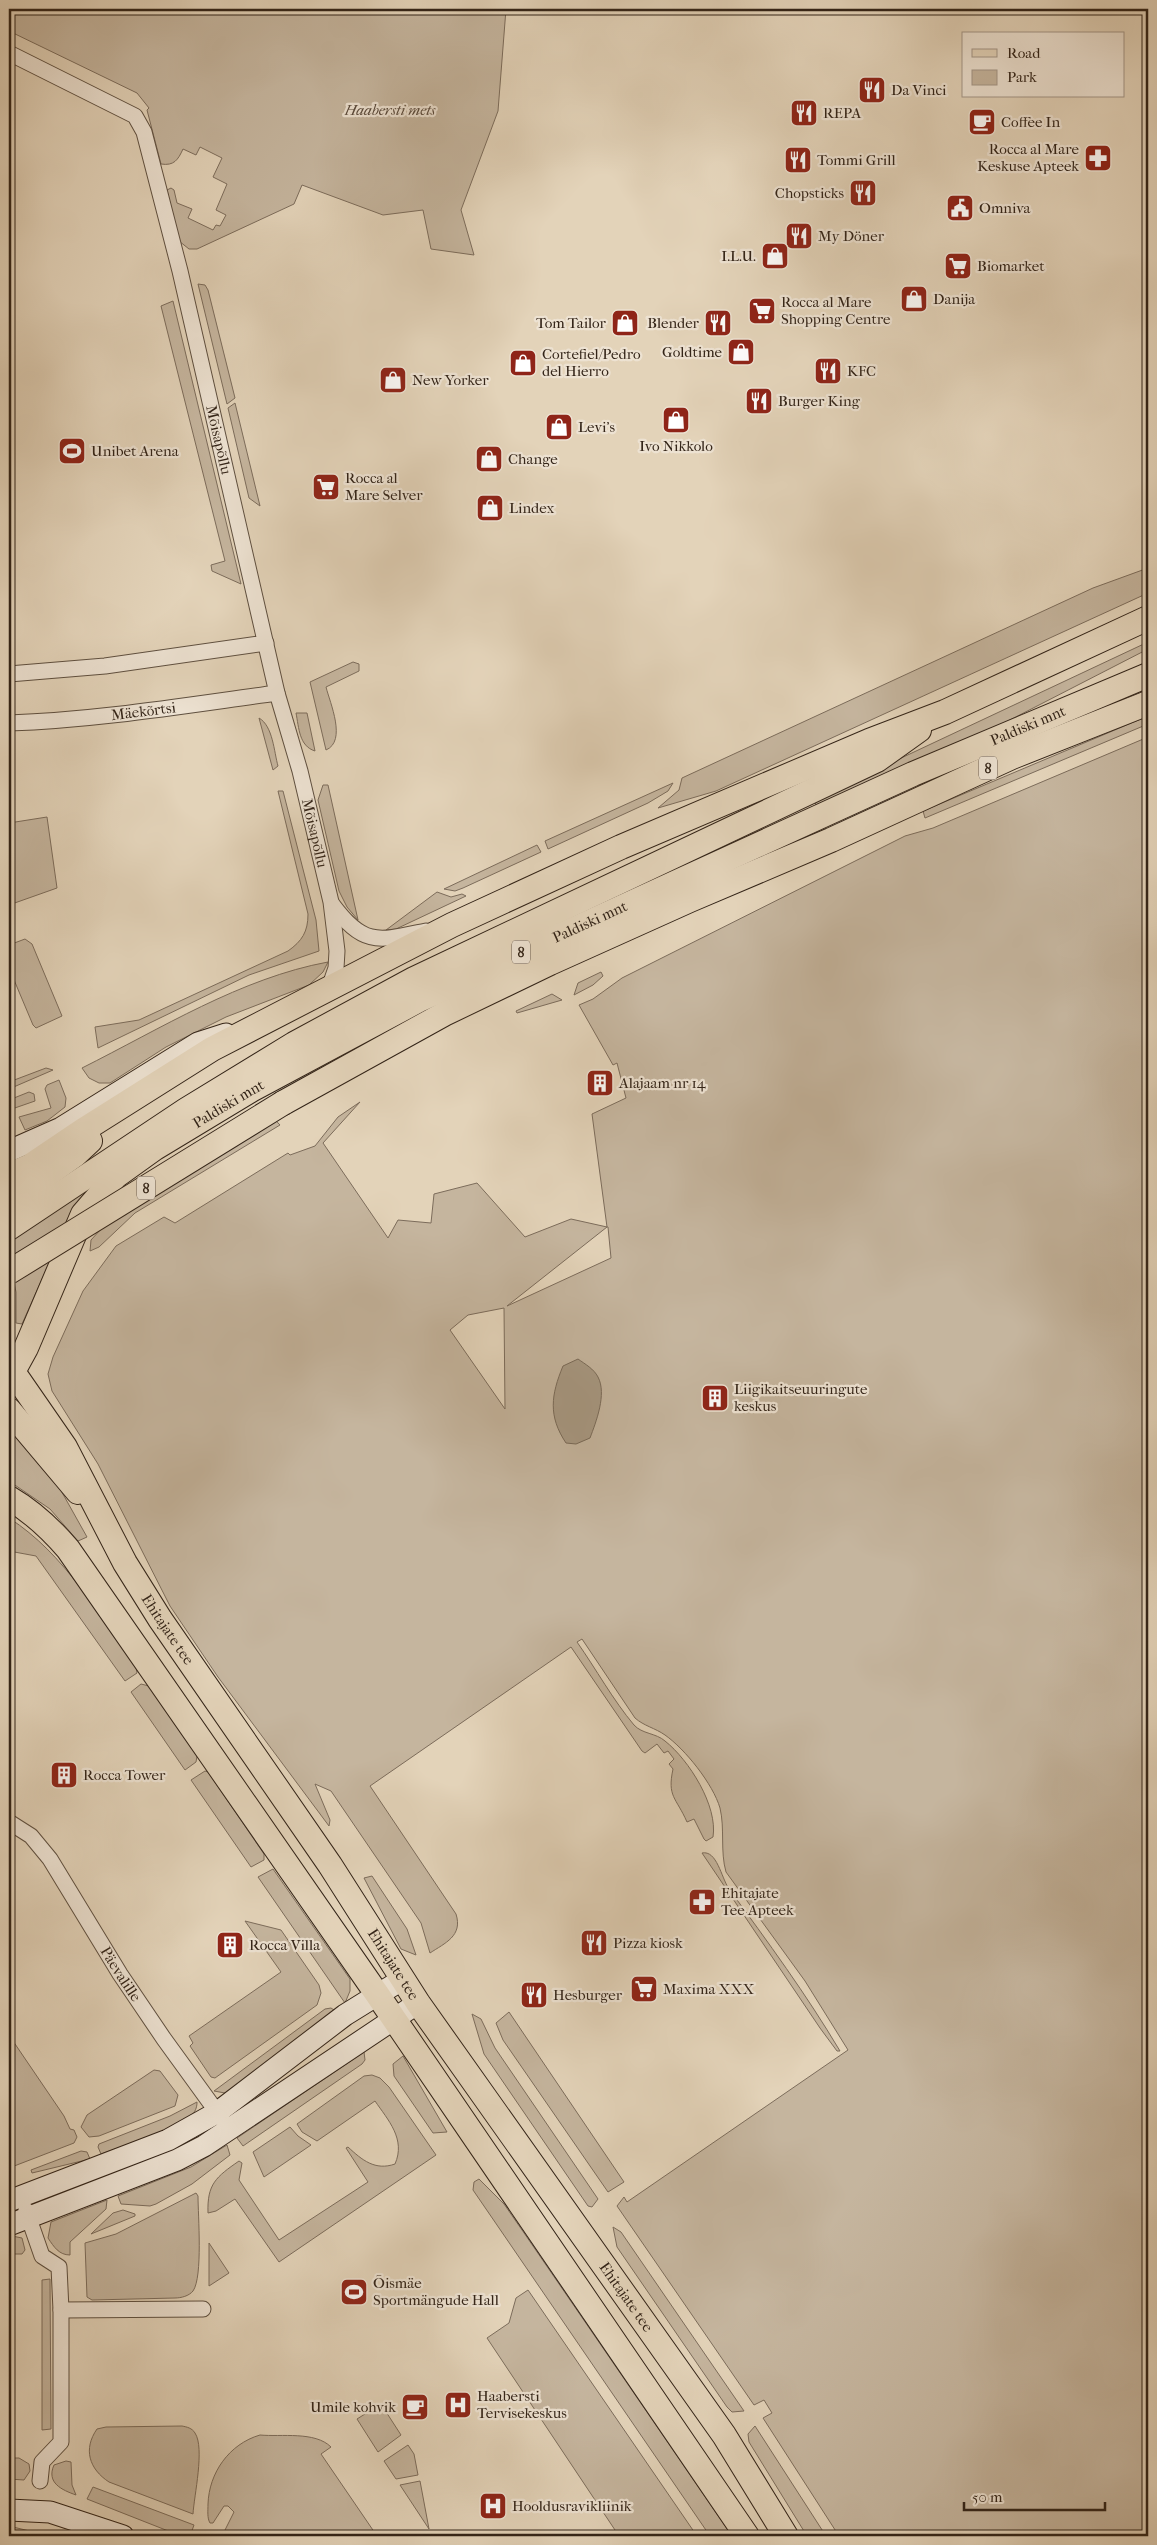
<svg xmlns="http://www.w3.org/2000/svg" width="1157" height="2545" viewBox="0 0 1157 2545" font-family="'IM FELL French Canon',serif">
  <style>
    .green { fill: #c5b59e; stroke: #7c6c5b; fill-rule: evenodd }
    .water { fill: #a79882; stroke: #796a58 }
    .lines { fill: none; stroke-linecap: round; stroke-linejoin: round }
    .street-casing { stroke: #5f5040; stroke-width: 17 }
    .secondary-casing { stroke: #332418; stroke-width: 23 }
    .primary-casing { stroke: #332418; stroke-width: 26 }
    .street { stroke: #ede2d2; stroke-width: 15 }
    .secondary { stroke: #ede2d2; stroke-width: 21 }
    .primary { stroke: #e3d3b9; stroke-width: 24 }
    .primary-bridge-casing { stroke: #332418; stroke-width: 26; stroke-linecap: butt }
    .primary-bridge { stroke: #e3d3b9; stroke-width: 24 }
    .labels { text-anchor: middle; stroke-width: 4.5; stroke-linejoin: round; paint-order: stroke }
    .shield { fill: #ede2d2; stroke: #6b5d50; stroke-width: 1 }
    .shield-label { font-size: 14px; font-weight: bold; fill: #332418 }
    .poi-label { font-size: 15px; fill: #332418; stroke: #ede2d2; text-anchor: start }
    .park-label { font-size: 15px; font-style: italic; fill: #58483a; stroke: #ede2d2 }
    .street-label { font-size: 15px; fill: #332418; stroke: #ede2d2 }
  </style>
  <rect width="100%" height="100%" fill="#e3d3b9"/>
  <filter id="stains"><feTurbulence type="fractalNoise" baseFrequency=".004" numOctaves="4"/><feColorMatrix values="0 0 0 0 .2 0 0 0 0 .09 0 0 0 0 .02 0 0 0 .5 -.17"/></filter>
  <radialGradient id="worn" r=".72"><stop offset=".6" stop-color="#630" stop-opacity="0"/><stop offset="1" stop-color="#630" stop-opacity=".3"/></radialGradient>
  <g class="green">
    <path d="M 9,9 L 506,9 L 498,111 L 461,210 L 474,255 L 431,249 L 423,210 L 383,215 L 302,185 L 294,204 L 197,249 L 189,249 L 179,241 L 167,190 L 171,188 L 174,190 L 177,203 L 192,209 L 188,218 L 213,230 L 216,225 L 220,226 L 226,215 L 216,210 L 227,184 L 213,177 L 222,158 L 200,147 L 196,155 L 183,149 C 178,160 174,166 161,164 L 147,110 L 149,108 L 137,93 L 9,31 Z"/>
    <polygon points="198,284 205,285 208,290 235,398 227,404"/>
    <polygon points="173,301 241,584 212,571 211,565 225,561 161,306"/>
    <polygon points="235,403 260,506 249,498 228,408"/>
    <polygon points="1148,568 1148,593 716,791 658,808 679,790 682,778 1093,588"/>
    <polygon points="1148,642 1148,649 1004,723 816,805 814,799"/>
    <path d="M 353,662 L 359,664 L 359,671 L 326,687 C 330,703 347,741 326,750 L 310,682 Z"/>
    <path d="M 296,713 L 307,713 L 315,751 C 299,746 299,728 296,713 Z"/>
    <polygon points="1148,716 1148,724 925,818 923,811"/>
    <path d="M 259,718 C 273,726 274,752 278,766 L 273,770 Z"/>
    <path d="M 1148,737 L 1148,2536 L 839,2536 L 763,2418 L 772,2413 L 764,2400 L 754,2405 L 617,2206 L 624,2197 L 627,2202 L 848,2050 L 805,1981 L 726,1872 C 720,1851 725,1829 720,1808 C 713,1784 685,1749 665,1735 C 655,1728 644,1726 635,1718 L 582,1639 L 577,1642 C 596,1669 613,1700 634,1725 C 642,1734 656,1733 665,1741 C 689,1760 718,1806 713,1837 L 706,1841 L 704,1839 L 694,1819 L 687,1822 C 676,1797 667,1797 673,1769 L 669,1764 L 674,1759 L 668,1751 L 664,1753 L 657,1744 L 645,1753 L 642,1751 L 571,1647 L 370,1786 L 456,1914 C 463,1936 445,1943 430,1953 L 421,1923 L 331,1791 L 315,1784 L 330,1820 L 329,1826 L 218,1677 L 170,1606 L 98,1464 L 52,1391 L 48,1374 L 53,1357 L 83,1291 L 116,1246 L 164,1217 L 175,1223 L 288,1153 L 290,1155 L 315,1146 L 338,1117 L 360,1102 L 323,1143 L 388,1238 L 398,1220 L 431,1223 L 434,1194 L 477,1183 L 525,1237 L 571,1219 L 607,1227 L 592,1114 L 626,1098 L 617,1063 L 613,1065 L 579,1005 L 593,999 L 622,978 L 905,836 L 933,828 ZM 608,1227 L 611,1258 L 507,1306 L 607,1227 ZM 504,1308 L 505,1409 L 450,1330 L 468,1315 Z"/>
    <polygon points="673,783 668,791 648,803 548,849 545,841"/>
    <polygon points="323,785 328,785 358,920 347,907 339,891 318,800"/>
    <path d="M 278,791 L 283,791 L 316,920 L 319,951 L 249,975 L 98,1048 L 95,1027 L 139,1020 L 288,951 C 302,941 308,932 308,914 Z"/>
    <polygon points="47,817 57,888 9,905 9,823"/>
    <polygon points="537,845 541,852 463,888 455,891 444,889"/>
    <polygon points="437,892 451,897 462,894 466,896 396,929 386,930"/>
    <polygon points="25,939 32,944 62,1016 36,1028 33,1025 9,968 9,945"/>
    <path d="M 328,962 L 323,972 L 309,985 L 226,1017 L 166,1047 L 110,1083 L 99,1083 L 89,1078 L 82,1068 C 160,1029 241,978 328,962 Z"/>
    <polygon points="601,972 603,976 593,985 574,995 578,983"/>
    <polygon points="552,994 562,1000 517,1013 516,1011"/>
    <polygon points="46,1068 53,1070 9,1089 9,1082"/>
    <polygon points="59,1080 66,1098 65,1107 47,1121 25,1130 19,1117 51,1108 45,1089 47,1085"/>
    <polygon points="29,1092 34,1094 35,1101 9,1110 9,1100"/>
    <polygon points="265,1109 280,1125 135,1213 99,1247 90,1251 91,1240 112,1217"/>
    <polygon points="162,1139 47,1268 22,1324 16,1323 16,1292 9,1259 9,1218"/>
    <polygon points="9,1427 59,1487 87,1537 78,1541 50,1509 9,1481"/>
    <path d="M 9,1518 C 65,1554 98,1614 136,1667 L 137,1673 L 125,1681 L 36,1556 L 9,1551 Z"/>
    <polygon points="141,1684 149,1686 197,1756 196,1762 185,1770 131,1692"/>
    <polygon points="205,1771 208,1772 264,1854 264,1860 251,1867 191,1780"/>
    <path d="M 702,1853 C 717,1850 721,1877 729,1889 C 768,1942 806,1994 840,2051 L 837,2051 L 820,2028 Z"/>
    <polygon points="273,1869 350,1979 350,1991 345,2003 258,1877"/>
    <polygon points="372,1876 407,1929 416,1955 401,1949 364,1878"/>
    <polygon points="245,1921 281,1930 319,1985 321,1993 317,2005 215,2078 211,2077 190,2046 193,2043 189,2036 281,1972"/>
    <polygon points="331,2008 334,2010 233,2090 225,2093 214,2091 325,2009"/>
    <polygon points="509,2012 624,2182 608,2192 503,2040 496,2023"/>
    <polygon points="472,2014 481,2019 495,2048 598,2199 592,2207 588,2206 484,2054"/>
    <polygon points="9,2027 13,2041 64,2116 70,2129 74,2130 77,2137 74,2143 9,2168"/>
    <polygon points="364,2052 365,2060 362,2064 243,2146 237,2138"/>
    <polygon points="403,2056 447,2132 433,2133 394,2076 393,2064"/>
    <polygon points="154,2070 160,2071 178,2095 175,2106 99,2136 89,2137 81,2127 87,2115"/>
    <path d="M 372,2075 L 380,2078 L 389,2087 L 436,2155 L 279,2262 L 235,2199 L 216,2211 L 208,2213 C 207,2184 216,2177 239,2161 L 242,2163 L 239,2180 L 279,2240 L 368,2182 L 346,2148 L 348,2147 C 362,2160 375,2171 395,2164 C 406,2139 388,2120 375,2101 L 317,2141 L 302,2132 L 297,2124 L 364,2076 Z"/>
    <path d="M 197,2102 C 197,2108 195,2112 191,2116 C 167,2133 128,2144 101,2154 L 98,2147 L 99,2144 L 170,2116 Z"/>
    <polygon points="290,2127 298,2136 311,2145 264,2177 253,2152"/>
    <polygon points="227,2145 230,2155 192,2184 156,2204 150,2206 121,2204 118,2196 191,2167"/>
    <polygon points="81,2151 87,2152 90,2159 32,2173 31,2170"/>
    <polygon points="479,2179 504,2204 522,2230 732,2536 710,2536 473,2190 474,2182"/>
    <path d="M 196,2193 L 198,2196 C 198,2215 203,2277 193,2291 C 189,2296 181,2298 175,2298 L 92,2300 L 87,2297 L 85,2243 L 116,2234 Z"/>
    <path d="M 107,2200 L 106,2209 L 70,2242 L 70,2255 C 59,2255 54,2247 48,2238 L 51,2222 Z"/>
    <polygon points="123,2210 135,2214 135,2216 91,2234 113,2213"/>
    <polygon points="613,2227 621,2232 744,2411 732,2412 727,2407 617,2247"/>
    <polygon points="12,2236 22,2238 25,2250 22,2254 9,2254 9,2237"/>
    <polygon points="209,2243 229,2273 209,2286"/>
    <polygon points="50,2279 51,2429 42,2430 42,2280"/>
    <polygon points="528,2290 697,2536 619,2536 487,2338 509,2323 516,2298"/>
    <polygon points="381,2404 401,2435 378,2452 357,2419"/>
    <path d="M 182,2426 C 187,2427 192,2428 195,2433 C 205,2448 194,2496 193,2514 L 109,2482 C 89,2469 83,2449 97,2429 L 106,2427 Z"/>
    <polygon points="755,2426 826,2536 807,2536 749,2442 748,2434"/>
    <path d="M 260,2435 C 281,2437 315,2431 331,2447 L 321,2454 L 377,2536 L 236,2536 L 225,2530 L 234,2512 L 228,2506 L 224,2506 L 213,2523 L 210,2523 C 207,2518 208,2511 208,2504 C 209,2473 229,2444 260,2435 Z"/>
    <polygon points="408,2445 414,2454 418,2475 396,2479 384,2461"/>
    <polygon points="9,2458 19,2458 29,2464 30,2471 24,2480 9,2479"/>
    <path d="M 66,2461 L 71,2462 L 72,2485 L 76,2495 C 62,2490 46,2483 54,2465 Z"/>
    <polygon points="420,2481 429,2529 400,2485"/>
    <polygon points="93,2487 194,2525 190,2536 181,2536 87,2499"/>
    <polygon points="9,2526 50,2536 9,2536"/>
  </g>
  <path class="water" d="M 578,1359 C 585,1364 594,1369 598,1377 C 607,1394 596,1422 590,1438 L 576,1444 L 566,1443 C 548,1416 551,1395 563,1366 Z"/>
  <g class="lines">
    <g class="street-casing">
      <g id="street">
        <path id="s1" d="M 9,53 L 135,116 L 144,132 L 180,271 L 277,693 L 300,771 L 331,902 L 337,951 L 336,968 L 328,991"/>
        <polyline points="9,674 105,666 266,643"/>
        <path id="s2" d="M 9,723 C 98,720 188,705 277,693"/>
        <path d="M 332,904 C 364,947 378,941 426,931"/>
        <path id="s3" d="M 9,1822 L 31,1836 L 50,1859 L 120,1974 L 164,2039 L 222,2119"/>
        <polyline points="26,2210 42,2256 59,2267 61,2310 61,2442 42,2462 40,2481"/>
        <polyline points="61,2310 203,2309"/>
      </g>
    </g>
    <g class="secondary-casing">
      <g id="secondary">
        <polyline points="9,1151 61,1128 198,1043 226,1034"/>
        <polyline points="9,2201 168,2140 218,2112 345,2015 403,1979"/>
        <polyline points="9,2225 177,2160 204,2146 418,2003"/>
        <polyline points="9,2510 50,2512 123,2536"/>
      </g>
    </g>
    <g class="primary-casing">
      <g id="primary">
        <polyline points="283,1103 444,1014 550,963 690,900 831,840 1012,757 1148,703"/>
        <polyline points="9,1175 30,1166 82,1131 212,1049 452,925 621,847 869,741 945,712 1148,618"/>
        <polyline points="9,1202 75,1155 90,1141"/>
        <polyline points="9,1228 186,1110 294,1044 414,979 877,760 919,730"/>
        <path id="s4" d="M 9,1366 L 65,1447 L 125,1563 L 160,1619 L 330,1865 L 418,2003 L 724,2435 L 786,2536"/>
        <path id="s5" d="M 9,1379 L 26,1348 L 83,1214 L 116,1176 L 155,1148 L 251,1090 L 421,999 L 913,774 L 1148,675"/>
        <polyline points="9,1410 78,1492"/>
        <path d="M 9,1498 C 33,1512 50,1528 68,1549 L 377,1994 L 747,2536"/>
      </g>
    </g>
    <use href="#street" class="street"/>
    <use href="#secondary" class="secondary"/>
    <use href="#primary" class="primary"/>
    <g class="primary-bridge-casing">
      <polyline id="primary-bridge" points="9,1272 283,1103"/>
    </g>
    <use href="#primary-bridge" class="primary-bridge"/>
  </g>
  <defs>
    <g id="restaurant-square" transform="scale(1.4375)"><rect x="-9" y="-9" width="18" height="18" rx="4" fill="#8f2418" stroke="#ede2d2"/><path d="M-5-6h1v4h1v-4h1v4h1v-4h1v5L-1.5 .5V6h-2V.5L-5-1ZM5-6V6H3V1.5H1.5Q1.5-4 5-6Z" fill="#fff"/></g>
    <g id="cafe-square" transform="scale(1.4375)"><rect x="-9" y="-9" width="18" height="18" rx="4" fill="#8f2418" stroke="#ede2d2"/><path d="M-5.5-4.5H6V0H3Q3 3.5 0 3.5H-2.5Q-5.5 3.5-5.5 0ZM3-3.2v2h1.7v-2ZM-6 4.5H4V6H-6Z" fill="#fff"/></g>
    <g id="pharmacy-square" transform="scale(1.4375)"><rect x="-9" y="-9" width="18" height="18" rx="4" fill="#8f2418" stroke="#ede2d2"/><path d="M-2-6h4v4h4v4h-4v4h-4v-4h-4v-4h4Z" fill="#fff"/></g>
    <g id="civic-square" transform="scale(1.4375)"><rect x="-9" y="-9" width="18" height="18" rx="4" fill="#8f2418" stroke="#ede2d2"/><path d="M-.6-6.5H3V-4.5H.6V-3L4-1V1h2V6H-6V1h2V-1L-.6-3ZM-1.2 2.5V6h2.4V2.5Z" fill="#fff"/></g>
    <g id="shop-square" transform="scale(1.4375)"><rect x="-9" y="-9" width="18" height="18" rx="4" fill="#8f2418" stroke="#ede2d2"/><path d="M-5-2.5h2.3a2.7 3.5 0 0 1 5.4 0H5L5.5 6h-11ZM-1.5-2.5h3a1.5 2.3 0 0 0-3 0Z" fill="#fff"/></g>
    <g id="supermarket-square" transform="scale(1.4375)"><rect x="-9" y="-9" width="18" height="18" rx="4" fill="#8f2418" stroke="#ede2d2"/><path d="M-6-5.5h2.5l.6 2H6L4.5 2H-2.5L-4.4-4H-6ZM-1.5 3.2a1.3 1.3 0 1 0 .1 0ZM3 3.2a1.3 1.3 0 1 0 .1 0Z" fill="#fff"/></g>
    <g id="stadium-square" transform="scale(1.4375)"><rect x="-9" y="-9" width="18" height="18" rx="4" fill="#8f2418" stroke="#ede2d2"/><path d="M0-5a6.5 5 0 1 0 0 10a6.5 5 0 1 0 0-10ZM-3.5-1.8h7v3.6h-7Z" fill="#fff"/></g>
    <g id="building-square" transform="scale(1.4375)"><rect x="-9" y="-9" width="18" height="18" rx="4" fill="#8f2418" stroke="#ede2d2"/><path d="M-4-6H4V6H1V3H-1V6H-4ZM-2.5-4.3h1.7v1.8h-1.7ZM.8-4.3h1.7v1.8H.8ZM-2.5-1h1.7V.8h-1.7ZM.8-1h1.7V.8H.8Z" fill="#fff"/></g>
    <g id="hospital-square" transform="scale(1.4375)"><rect x="-9" y="-9" width="18" height="18" rx="4" fill="#8f2418" stroke="#ede2d2"/><path d="M-5-5h3v3.5h4V-5h3V5h-3V1.5h-4V5h-3Z" fill="#fff"/></g>
  </defs>
  <g fill-rule="evenodd">
    <use href="#restaurant-square" x="872" y="90"/>
    <use href="#restaurant-square" x="804" y="113"/>
    <use href="#cafe-square" x="982" y="122"/>
    <use href="#pharmacy-square" x="1098" y="158"/>
    <use href="#restaurant-square" x="798" y="160"/>
    <use href="#restaurant-square" x="863" y="193"/>
    <use href="#civic-square" x="960" y="208"/>
    <use href="#restaurant-square" x="799" y="236"/>
    <use href="#shop-square" x="775" y="256"/>
    <use href="#supermarket-square" x="958" y="266"/>
    <use href="#shop-square" x="914" y="299"/>
    <use href="#supermarket-square" x="762" y="311"/>
    <use href="#shop-square" x="625" y="323"/>
    <use href="#restaurant-square" x="718" y="323"/>
    <use href="#shop-square" x="741" y="352"/>
    <use href="#shop-square" x="523" y="363"/>
    <use href="#restaurant-square" x="828" y="371"/>
    <use href="#shop-square" x="393" y="380"/>
    <use href="#restaurant-square" x="759" y="401"/>
    <use href="#shop-square" x="676" y="420"/>
    <use href="#shop-square" x="559" y="427"/>
    <use href="#stadium-square" x="72" y="451"/>
    <use href="#shop-square" x="489" y="459"/>
    <use href="#supermarket-square" x="326" y="487"/>
    <use href="#shop-square" x="490" y="508"/>
    <use href="#building-square" x="600" y="1083"/>
    <use href="#building-square" x="715" y="1398"/>
    <use href="#building-square" x="64" y="1775"/>
    <use href="#pharmacy-square" x="702" y="1902"/>
    <use href="#restaurant-square" x="594" y="1943"/>
    <use href="#building-square" x="230" y="1945"/>
    <use href="#supermarket-square" x="644" y="1989"/>
    <use href="#restaurant-square" x="534" y="1995"/>
    <use href="#stadium-square" x="354" y="2292"/>
    <use href="#hospital-square" x="458" y="2405"/>
    <use href="#cafe-square" x="415" y="2407"/>
    <use href="#hospital-square" x="493" y="2506"/>
  </g>
  <g class="labels">
    <g class="shield">
      <rect x="979" y="756.5" width="18" height="23" rx="4"/>
      <rect x="512" y="940.5" width="18" height="23" rx="4"/>
      <rect x="137" y="1176.5" width="18" height="23" rx="4"/>
    </g>
    <g class="shield-label">
      <text x="988" y="773">8</text>
      <text x="521" y="957">8</text>
      <text x="146" y="1193">8</text>
    </g>
    <g class="poi-label">
      <text x="891" y="95">Da Vinci</text>
      <text x="823" y="118">REPA</text>
      <text x="1001" y="127">Coffee In</text>
      <text x="1079" y="154" text-anchor="end">Rocca al Mare<tspan x="1079" dy="17">Keskuse Apteek</tspan></text>
      <text x="817" y="165">Tommi Grill</text>
      <text x="844" y="198" text-anchor="end">Chopsticks</text>
      <text x="979" y="213">Omniva</text>
      <text x="818" y="241">My Döner</text>
      <text x="756" y="261" text-anchor="end">I.L.U.</text>
      <text x="977" y="271">Biomarket</text>
      <text x="933" y="304">Danija</text>
      <text x="781" y="307">Rocca al Mare<tspan x="781" dy="17">Shopping Centre</tspan></text>
      <text x="606" y="328" text-anchor="end">Tom Tailor</text>
      <text x="699" y="328" text-anchor="end">Blender</text>
      <text x="722" y="357" text-anchor="end">Goldtime</text>
      <text x="542" y="359">Cortefiel/Pedro<tspan x="542" dy="17">del Hierro</tspan></text>
      <text x="847" y="376">KFC</text>
      <text x="412" y="385">New Yorker</text>
      <text x="778" y="406">Burger King</text>
      <text x="578" y="432">Levi's</text>
      <text x="676" y="451" text-anchor="middle">Ivo Nikkolo</text>
      <text x="91" y="456">Unibet Arena</text>
      <text x="508" y="464">Change</text>
      <text x="345" y="483">Rocca al<tspan x="345" dy="17">Mare Selver</tspan></text>
      <text x="509" y="513">Lindex</text>
      <text x="619" y="1088">Alajaam nr 14</text>
      <text x="734" y="1394">Liigikaitseuuringute<tspan x="734" dy="17">keskus</tspan></text>
      <text x="83" y="1780">Rocca Tower</text>
      <text x="721" y="1898">Ehitajate<tspan x="721" dy="17">Tee Apteek</tspan></text>
      <text x="613" y="1948">Pizza kiosk</text>
      <text x="249" y="1950">Rocca Villa</text>
      <text x="663" y="1994">Maxima XXX</text>
      <text x="553" y="2000">Hesburger</text>
      <text x="373" y="2288">Õismäe<tspan x="373" dy="17">Sportmängude Hall</tspan></text>
      <text x="477" y="2401">Haabersti<tspan x="477" dy="17">Tervisekeskus</tspan></text>
      <text x="396" y="2412" text-anchor="end">Umile kohvik</text>
      <text x="512" y="2511">Hooldusravikliinik</text>
    </g>
    <g class="park-label">
      <text x="390" y="115">Haabersti mets</text>
    </g>
    <g class="street-label">
      <text dy="5" stroke="none"><textPath href="#s1" startOffset="476">Mõisapõllu</textPath></text>
      <text dy="5" stroke="none"><textPath href="#s2" startOffset="135">Mäekõrtsi</textPath></text>
      <text dy="5" stroke="none"><textPath href="#s5" startOffset="1250">Paldiski mnt</textPath></text>
      <text dy="5" stroke="none"><textPath href="#s1" startOffset="881">Mõisapõllu</textPath></text>
      <text dy="5" stroke="none"><textPath href="#s5" startOffset="770">Paldiski mnt</textPath></text>
      <text dy="5" stroke="none"><textPath href="#s5" startOffset="365">Paldiski mnt</textPath></text>
      <text dy="5" stroke="none"><textPath href="#s4" startOffset="308">Ehitajate tee</textPath></text>
      <text dy="5" stroke="none"><textPath href="#s4" startOffset="712">Ehitajate tee</textPath></text>
      <text dy="5" stroke="none"><textPath href="#s3" startOffset="191">Päevalille</textPath></text>
      <text dy="5" stroke="none"><textPath href="#s4" startOffset="1118">Ehitajate tee</textPath></text>
    </g>
  </g>
  <rect width="1157" height="2545" fill="none" stroke="#e3d3b9" stroke-width="30"/>
  <rect x="10" y="10" width="1137" height="2525" fill="none" stroke="#332418" stroke-width="2.5"/>
  <rect x="15" y="15" width="1127" height="2515" fill="none" stroke="#332418"/>
  <rect x="962" y="32" width="162" height="65" fill="#ede2d2" stroke="#a39688"/>
  <rect x="972" y="49" width="25" height="8" fill="#e3d3b9" stroke="#a39688"/>
  <text x="1007" y="58" font-size="15" fill="#332418">Road</text>
  <rect x="972" y="70" width="25" height="15" fill="#c5b59e" stroke="#a39688"/>
  <text x="1007" y="82" font-size="15" fill="#332418">Park</text>
  <path d="M964 2502v8h141v-8" fill="none" stroke="#332418" stroke-width="2.5"/>
  <text x="972" y="2502" font-size="15" fill="#332418" stroke="#ede2d2" stroke-width="4" paint-order="stroke">50 m</text>
  <rect width="100%" height="100%" filter="url(#stains)"/>
  <rect width="100%" height="100%" fill="url(#worn)"/>
</svg>
